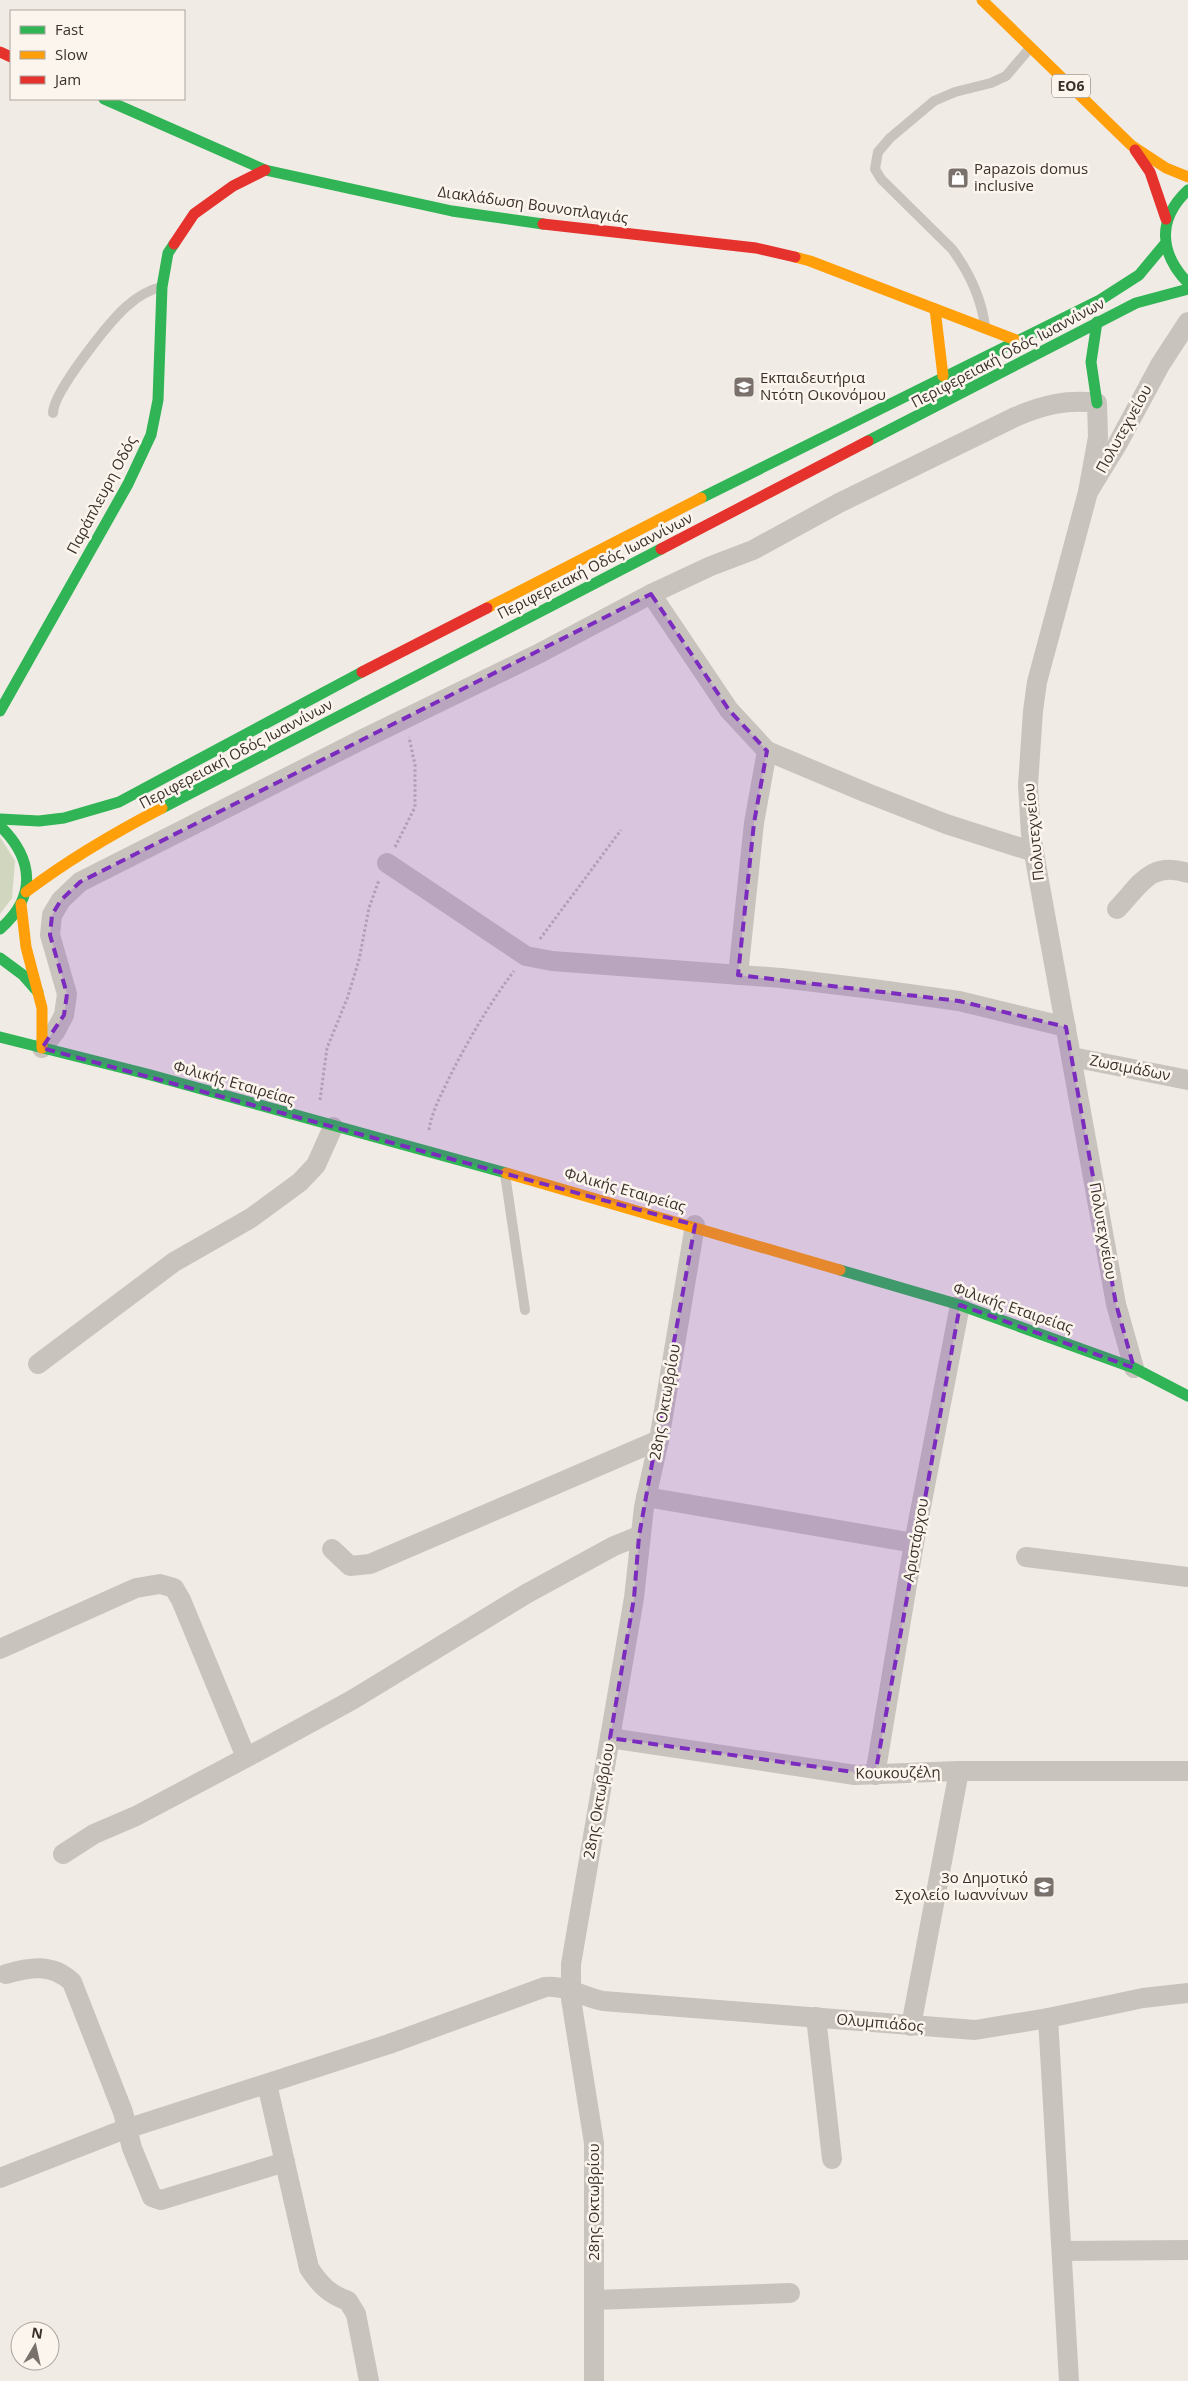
<svg xmlns="http://www.w3.org/2000/svg" width="1188" height="2381" viewBox="0 0 1188 2381" font-family="'Open Sans',sans-serif">
  <style>
    .green { fill: #d1d6bf }
    .lines { fill: none; stroke-linecap: round; stroke-linejoin: round }
    .path { stroke: #c2bbb6; stroke-width: 3; stroke-dasharray: 2.5 2.5; stroke-linecap: butt }
    .lane { stroke: #c9c3be; stroke-width: 10 }
    .street { stroke: #c9c3be; stroke-width: 20 }
    .fast { stroke: #30b455; stroke-width: 11 }
    .slow { stroke: #ff9f0a; stroke-width: 11 }
    .jam { stroke: #e5322d; stroke-width: 11 }
    .marked { fill: #7b2cbf; fill-opacity: 0.2; stroke: #7b2cbf; stroke-width: 4; stroke-dasharray: 10 6; stroke-linejoin: round }
    .labels { text-anchor: middle; stroke-width: 5; stroke-linejoin: round; paint-order: stroke }
    .shield { fill: #fbf5ee; stroke: #756b66; stroke-width: 1 }
    .shield-label { font-size: 14px; font-weight: bold; fill: #3b302b }
    .poi-label { font-size: 15px; fill: #3b302b; stroke: #fbf5ee; text-anchor: start }
    .street-label { font-size: 15px; fill: #3b302b; stroke: #fbf5ee }
  </style>
  <rect width="100%" height="100%" fill="#f0ebe5"/>
  <polygon class="green" points="0,837 15,861 12,898 0,914"/>
  <g class="lines">
    <g class="path">
      <polyline points="395,847 415,807 415,765 409,737"/>
      <polyline points="540,939 621,830"/>
      <polyline points="320,1100 327,1048 347,999 359,960 369,908 379,880"/>
      <path d="M 429,1130 C 432,1110 442,1094 450,1076 C 469,1039 489,1004 514,971"/>
    </g>
    <g class="lane">
      <path d="M 985,326 C 981,297 969,272 952,249 L 881,179 L 875,169 L 878,152 L 890,138 L 934,101 L 955,92 L 991,83 L 1006,76 L 1030,48"/>
      <path d="M 53,413 C 53,392 110,321 127,306 C 136,298 148,290 161,287"/>
      <polyline points="505,1174 525,1310"/>
    </g>
    <g class="street">
      <polyline points="651,594 729,710 767,751 867,793 946,824 1034,852"/>
      <polyline points="387,863 526,956 552,961 781,978 873,989 959,1001 1066,1027"/>
      <path d="M 1117,909 C 1141,884 1150,861 1188,873"/>
      <polyline points="738,975 754,823 767,751"/>
      <path d="M 42,1048 L 55,1032 L 64,1015 L 67,994 L 50,935 L 52,915 L 61,900 L 80,882 L 361,740 L 538,654 L 651,594 L 711,566 L 753,550 L 839,503 L 1015,417 C 1043,405 1066,399 1097,403 L 1098,437 L 1088,492"/>
      <polyline points="1072,1057 1188,1080"/>
      <polyline points="38,1364 174,1262 251,1218 300,1182 316,1165 333,1127"/>
      <polyline points="1134,1368 1116,1304 1037,870 1031,834 1028,785 1033,711 1037,682 1088,492 1118,443 1160,365 1188,322"/>
      <polyline points="646,1497 914,1543"/>
      <polyline points="332,1549 350,1566 370,1564 659,1440"/>
      <polyline points="1026,1557 1188,1577"/>
      <polyline points="0,1649 136,1588 160,1584 174,1588 181,1600 246,1757"/>
      <polyline points="610,1738 855,1775 959,1771 1188,1771"/>
      <polyline points="875,1775 914,1543 960,1305"/>
      <polyline points="63,1854 94,1834 136,1816 266,1747 352,1700 526,1594 614,1546 639,1536"/>
      <path d="M 6,1974 C 30,1967 52,1963 72,1982 L 123,2112 L 132,2148 L 152,2197 L 161,2200 L 285,2162"/>
      <polyline points="816,2017 832,2159"/>
      <polyline points="1048,2018 1069,2381"/>
      <polyline points="911,2026 959,1771"/>
      <path d="M 267,2084 L 309,2268 C 320,2285 329,2294 348,2301 L 356,2314 L 369,2381"/>
      <path d="M 0,2178 L 120,2131 L 389,2044 L 545,1987 C 566,1985 583,1997 603,2001 L 975,2030 L 1048,2018 L 1143,1998 L 1188,1993"/>
      <polyline points="1062,2251 1188,2250"/>
      <polyline points="594,2300 790,2293"/>
      <polyline points="594,2381 594,2143 571,1999 571,1964 634,1598 644,1507 659,1440 695,1225"/>
    </g>
    <g class="fast">
      <polyline points="104,99 265,170 452,211 543,224"/>
      <path d="M 1188,190 C 1157,219 1159,253 1188,283"/>
      <polyline points="1097,322 1091,362 1097,403"/>
      <polyline points="868,441 1136,303 1188,289"/>
      <polyline points="701,498 1100,300 1139,275 1164,245"/>
      <polyline points="0,711 128,484 151,435 158,400 162,287 168,253 174,244"/>
      <polyline points="162,808 661,549"/>
      <polyline points="0,819 39,821 64,818 119,802 362,672"/>
      <path d="M 0,826 C 34,859 37,897 0,929"/>
      <polyline points="0,958 23,975 38,992"/>
      <polyline points="0,1037 147,1074 506,1173"/>
      <polyline points="840,1270 960,1305 1134,1368 1188,1396"/>
    </g>
    <g class="slow">
      <polyline points="982,0 1131,145 1166,168 1188,177"/>
      <polyline points="795,257 810,261 1016,340"/>
      <polyline points="935,309 943,376"/>
      <polyline points="487,608 701,498"/>
      <path d="M 26,892 C 69,859 114,833 162,808"/>
      <polyline points="21,904 26,947 42,1008 42,1048"/>
      <polyline points="506,1173 840,1270"/>
    </g>
    <g class="jam">
      <polyline points="0,52 11,57"/>
      <polyline points="1135,150 1150,172 1166,219"/>
      <polyline points="543,224 756,248 795,257"/>
      <polyline points="174,244 194,214 233,186 265,170"/>
      <polyline points="661,549 868,441"/>
      <polyline points="362,672 487,608"/>
    </g>
  </g>
  <path class="marked" d="M 651,594 L 729,710 L 767,751 L 754,823 L 738,975 L 959,1001 L 1066,1027 L 1116,1304 L 1134,1368 L 960,1305 L 875,1775 L 610,1738 L 634,1598 L 639,1536 L 695,1225 L 42,1048 L 64,1015 L 67,994 L 50,935 L 52,915 L 61,900 L 80,882 Z"/>
  <defs>
    <g id="shop-square" transform="scale(1.125)"><rect x="-9" y="-9" width="18" height="18" rx="4" fill="#7a716c" stroke="#fbf5ee"/><path d="M-5-2.5h2.3a2.7 3.5 0 0 1 5.4 0H5L5.5 6h-11ZM-1.5-2.5h3a1.5 2.3 0 0 0-3 0Z" fill="#fff"/></g>
    <g id="school-square" transform="scale(1.125)"><rect x="-9" y="-9" width="18" height="18" rx="4" fill="#7a716c" stroke="#fbf5ee"/><path d="M0-5L7-2L0 1L-7-2ZM-4 1L0 2.5L4 1V4Q0 6-4 4Z" fill="#fff"/></g>
  </defs>
  <g fill-rule="evenodd">
    <use href="#shop-square" x="958" y="178"/>
    <use href="#school-square" x="744" y="387"/>
    <use href="#school-square" x="1044" y="1887"/>
  </g>
  <g class="labels">
    <rect class="shield" x="1052" y="74.5" width="38" height="23" rx="4"/>
    <g class="shield-label">
      <text x="1071" y="91">ΕΟ6</text>
    </g>
    <g class="poi-label">
      <text x="974" y="174">Papazois domus<tspan x="974" dy="17">inclusive</tspan></text>
      <text x="760" y="383">Εκπαιδευτήρια<tspan x="760" dy="17">Ντότη Οικονόμου</tspan></text>
      <text x="1028" y="1883" text-anchor="end">3ο Δημοτικό<tspan x="1028" dy="17">Σχολείο Ιωαννίνων</tspan></text>
    </g>
    <g class="street-label">
      <text transform="translate(533 205) rotate(8)" y="5">Διακλάδωση Βουνοπλαγιάς</text>
      <text transform="translate(1008 353) rotate(-28)" y="5">Περιφερειακή Οδός Ιωαννίνων</text>
      <text transform="translate(1124 429) rotate(-61)" y="5">Πολυτεχνείου</text>
      <text transform="translate(102 495) rotate(-62)" y="5">Παράπλευρη Οδός</text>
      <text transform="translate(595 566) rotate(-27)" y="5">Περιφερειακή Οδός Ιωαννίνων</text>
      <text transform="translate(236 754) rotate(-28)" y="5">Περιφερειακή Οδός Ιωαννίνων</text>
      <text transform="translate(1034 832) rotate(-96)" y="5">Πολυτεχνείου</text>
      <text transform="translate(1130 1068) rotate(11)" y="5">Ζωσιμάδων</text>
      <text transform="translate(234 1083) rotate(16)" y="5">Φιλικής Εταιρείας</text>
      <text transform="translate(625 1190) rotate(16)" y="5">Φιλικής Εταιρείας</text>
      <text transform="translate(1103 1231) rotate(80)" y="5">Πολυτεχνείου</text>
      <text transform="translate(1013 1308) rotate(19)" y="5">Φιλικής Εταιρείας</text>
      <text transform="translate(665 1402) rotate(-80)" y="5">28ης Οκτωβρίου</text>
      <text transform="translate(916 1540) rotate(-80)" y="5">Αριστάρχου</text>
      <text transform="translate(898 1773) rotate(-1)" y="5">Κουκουζέλη</text>
      <text transform="translate(599 1801) rotate(-80)" y="5">28ης Οκτωβρίου</text>
      <text transform="translate(880 2023) rotate(5)" y="5">Ολυμπιάδος</text>
      <text transform="translate(594 2202) rotate(-90)" y="5">28ης Οκτωβρίου</text>
    </g>
  </g>
  <rect x="10" y="10" width="175" height="90" fill="#fbf5ee" stroke="#aea6a0"/>
  <rect x="20" y="26" width="25" height="8" fill="#30b455" stroke="#aea6a0"/>
  <text x="55" y="35" font-size="15" fill="#3b302b">Fast</text>
  <rect x="20" y="51" width="25" height="8" fill="#ff9f0a" stroke="#aea6a0"/>
  <text x="55" y="60" font-size="15" fill="#3b302b">Slow</text>
  <rect x="20" y="76" width="25" height="8" fill="#e5322d" stroke="#aea6a0"/>
  <text x="55" y="85" font-size="15" fill="#3b302b">Jam</text>
  <g transform="translate(35 2346) rotate(9)"><circle r="24" fill="#fbf5ee" stroke="#aea6a0"/>
  <path d="M0-4L9 19L0 12L-9 19Z" fill="#7a716c"/>
  <text y="-8" font-size="14" font-weight="bold" text-anchor="middle" fill="#3b302b">N</text>
  </g>
</svg>
